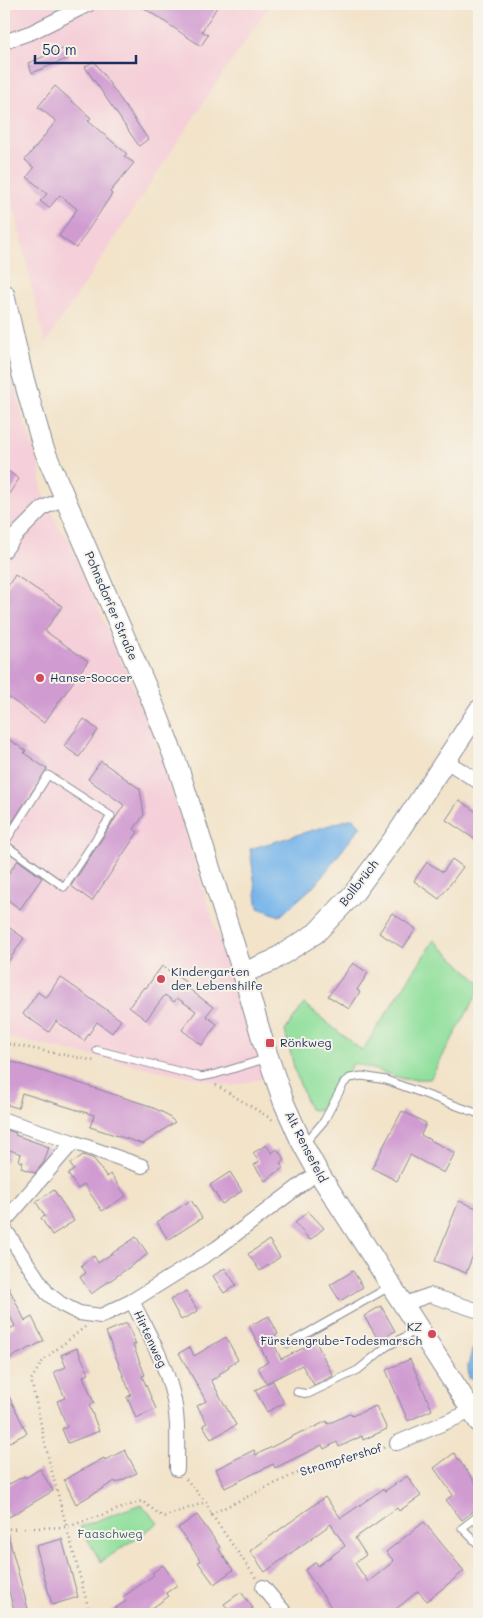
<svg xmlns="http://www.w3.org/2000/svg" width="483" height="1618" viewBox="0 0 483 1618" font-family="Mali,sans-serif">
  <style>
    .built { fill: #f5cfd9 }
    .green { fill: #92e09e; stroke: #56887e }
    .water { fill: #77b5ea; stroke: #4972a4 }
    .building { fill: #d09bd1 }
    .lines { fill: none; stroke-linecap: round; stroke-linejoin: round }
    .lane-casing { stroke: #868994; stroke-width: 9 }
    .street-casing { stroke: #868994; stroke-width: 16 }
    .secondary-casing { stroke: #868994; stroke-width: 22 }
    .path { stroke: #868994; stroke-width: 2.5; stroke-dasharray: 1 4; stroke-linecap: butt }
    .lane { stroke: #fff; stroke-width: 7 }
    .street { stroke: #fff; stroke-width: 14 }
    .secondary { stroke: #fff; stroke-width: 20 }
    .poi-dot { fill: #d1495b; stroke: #f7f3e8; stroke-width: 2 }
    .labels { text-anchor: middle; stroke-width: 4; stroke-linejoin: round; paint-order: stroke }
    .street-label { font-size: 12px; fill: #1b2f5e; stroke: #f7f3e8 }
    .poi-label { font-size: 12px; fill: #1b2f5e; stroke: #f7f3e8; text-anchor: start }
    .park-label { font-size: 12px; fill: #395b6e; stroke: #f7f3e8 }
  </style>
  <rect width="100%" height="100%" fill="#f7f3e8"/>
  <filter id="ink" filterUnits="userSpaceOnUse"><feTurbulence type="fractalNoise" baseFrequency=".02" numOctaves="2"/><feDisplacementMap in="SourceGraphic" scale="10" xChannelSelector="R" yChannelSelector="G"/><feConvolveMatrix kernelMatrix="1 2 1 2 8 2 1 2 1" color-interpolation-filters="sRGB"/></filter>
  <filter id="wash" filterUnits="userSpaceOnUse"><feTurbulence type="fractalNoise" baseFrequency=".0096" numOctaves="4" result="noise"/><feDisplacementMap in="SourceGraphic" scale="20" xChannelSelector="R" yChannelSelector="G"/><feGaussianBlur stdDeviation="1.12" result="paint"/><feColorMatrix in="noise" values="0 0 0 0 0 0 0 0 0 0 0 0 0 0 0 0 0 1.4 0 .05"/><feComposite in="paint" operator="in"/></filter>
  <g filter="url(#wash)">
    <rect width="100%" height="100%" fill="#f2e3c9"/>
    <g class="built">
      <polygon points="4,4 271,4 215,85 45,344 4,164"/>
      <polygon points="4,341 23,418 39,464 42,490 60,530 68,538 136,695 162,759 263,1078 232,1086 4,1037"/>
    </g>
    <g class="green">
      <polygon points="434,940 479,982 479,991 430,1079 404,1079 354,1063 319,1111 309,1109 295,1071 285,1031 304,1004 362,1051"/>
      <polygon points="141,1504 158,1523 101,1562 80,1527"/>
    </g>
    <g class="water">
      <polygon points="353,818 361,826 316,884 280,916 258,908 250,849"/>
      <polygon points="479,1345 479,1384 469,1378 468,1366 472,1350"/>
    </g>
    <g id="blocks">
      <g class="building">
        <polygon points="138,4 219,4 202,31 208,35 201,46"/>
        <polygon points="65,48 69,58 32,73 28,63"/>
        <polygon points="94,61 148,139 139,146 85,67"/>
        <polygon points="55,86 91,118 88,121 127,154 124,156 134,163 110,192 112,194 76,248 59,236 77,209 60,195 49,208 40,201 47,194 27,177 34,168 25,160 56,121 38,107"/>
        <polygon points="4,468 19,479 4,501"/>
        <polygon points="15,575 62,606 45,631 88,661 44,723 4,694 4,592"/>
        <polygon points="84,719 98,730 79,757 64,746"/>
        <polygon points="4,736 26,751 24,753 47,769 4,835"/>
        <polygon points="101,761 140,789 144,815 134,829 138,832 92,901 71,886 124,805 88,779"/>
        <polygon points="459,800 479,814 479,842 446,820"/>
        <polygon points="452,859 463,867 439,899 414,881 427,862 443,872"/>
        <polygon points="18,860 42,878 20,909 4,897 4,880"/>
        <polygon points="392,913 416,929 403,948 379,933"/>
        <polygon points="4,924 24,938 4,968"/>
        <polygon points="353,963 368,973 357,990 360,992 349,1009 328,996"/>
        <polygon points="162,966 187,983 185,986 213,1007 206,1016 217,1024 202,1045 182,1030 196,1011 177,998 174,1002 165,995 146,1020 129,1007 144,987 146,988"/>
        <polygon points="60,977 121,1020 112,1033 97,1022 84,1041 56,1021 49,1032 23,1014 38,992 46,998"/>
        <polygon points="4,1059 147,1105 164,1113 175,1122 143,1144 90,1127 94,1115 22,1093 18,1108 8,1105 8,1103 4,1102"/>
        <polygon points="402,1111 426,1123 421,1135 455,1153 444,1173 410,1155 397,1181 372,1168"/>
        <polygon points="4,1129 16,1133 15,1135 49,1147 44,1162 35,1173 21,1168 23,1162 19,1161 21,1154 10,1150 6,1162 4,1162"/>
        <polygon points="266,1145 272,1153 277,1149 285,1160 280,1163 283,1168 265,1181 254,1165 259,1162 253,1153"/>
        <polygon points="83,1155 94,1159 107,1177 111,1174 126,1196 102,1211 84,1184 78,1189 68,1174 74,1170 70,1164"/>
        <polygon points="230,1172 242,1191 222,1204 210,1185"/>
        <polygon points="54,1190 74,1221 52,1235 41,1218 45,1216 36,1202"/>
        <polygon points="191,1200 202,1218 168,1240 157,1222"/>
        <polygon points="459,1201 479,1209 479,1240 466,1273 435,1261"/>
        <polygon points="308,1211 324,1228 310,1240 295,1223"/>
        <polygon points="136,1237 148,1254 91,1294 80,1277 86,1273 81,1265 94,1256 98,1263"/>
        <polygon points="269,1240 280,1257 260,1271 248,1254"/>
        <polygon points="225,1268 236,1285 224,1293 213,1276"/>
        <polygon points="353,1271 363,1287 340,1301 330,1285"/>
        <polygon points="4,1278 25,1321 32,1317 44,1341 4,1361 4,1332 15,1326 4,1305"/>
        <polygon points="186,1291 198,1311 181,1320 170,1300"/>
        <polygon points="381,1306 395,1331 379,1341 364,1316"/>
        <polygon points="269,1316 278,1334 271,1338 281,1359 316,1342 333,1376 314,1385 302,1365 266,1383 258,1367 268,1362 249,1326"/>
        <polygon points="127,1323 136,1344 133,1345 145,1375 142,1376 156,1409 136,1418 127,1397 131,1395 106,1332"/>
        <polygon points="226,1337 238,1360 228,1366 229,1368 219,1374 220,1376 211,1380 236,1425 211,1439 203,1425 207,1423 197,1406 206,1401 179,1353 190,1347 194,1356"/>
        <polygon points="77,1348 89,1374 83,1376 94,1403 89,1405 99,1431 68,1443 62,1429 67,1427 57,1401 65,1398 54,1372 66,1367 61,1355"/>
        <polygon points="410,1359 432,1410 408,1421 386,1370"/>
        <polygon points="273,1381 284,1403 267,1412 255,1390"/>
        <polygon points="4,1386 27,1433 4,1445"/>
        <polygon points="376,1406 387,1429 363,1440 362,1436 339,1447 337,1442 324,1449 322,1445 275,1468 273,1464 225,1488 216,1469 254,1450 256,1455 303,1431 304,1432 327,1421 328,1424 351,1413 352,1416"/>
        <polygon points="125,1450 137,1473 116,1483 115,1481 76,1504 64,1480 104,1458 105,1460"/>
        <polygon points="454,1453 479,1488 479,1507 462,1520 446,1500 453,1495 434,1468"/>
        <polygon points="40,1469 53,1491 9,1517 4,1507 4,1487 24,1476 25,1478"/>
        <polygon points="407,1476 421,1496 399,1511 397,1508 355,1538 366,1555 355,1563 368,1582 394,1561 386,1552 424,1522 464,1571 427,1601 418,1591 390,1614 336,1614 305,1570 316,1562 318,1566 345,1546 331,1524 265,1572 250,1551 325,1497 341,1518 383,1489 385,1491"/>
        <polygon points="197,1515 220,1547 218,1548 233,1570 214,1584 198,1562 201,1561 178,1528"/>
        <polygon points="4,1535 8,1535 28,1609 15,1613 4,1573"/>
        <polygon points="62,1539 78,1597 52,1605 36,1546"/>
        <polygon points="163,1565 177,1585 166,1593 169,1596 144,1614 107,1614 126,1601 123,1597 154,1575 152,1573"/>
        <polygon points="241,1592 253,1608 244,1614 232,1614 224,1604"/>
      </g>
    </g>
  </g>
  <g filter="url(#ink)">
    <use href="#blocks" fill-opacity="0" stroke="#868994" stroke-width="1"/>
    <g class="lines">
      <g class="lane-casing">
        <g id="lane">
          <polygon points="48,775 111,816 64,887 4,844"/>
          <polyline points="97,1050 201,1077 216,1074 268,1058"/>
          <polyline points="305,1143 324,1121 344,1083 350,1078 362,1076 386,1080 479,1114"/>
          <polyline points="288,1344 391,1286"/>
          <polyline points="297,1392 308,1394 358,1370 386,1347 419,1329"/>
          <polyline points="479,1515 462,1528 479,1545"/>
        </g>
      </g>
      <g class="street-casing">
        <g id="street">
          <polyline points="4,42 32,32 89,4"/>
          <polyline points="4,551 15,536 43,508 64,498"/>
          <polyline points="446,761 479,782"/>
          <polyline points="4,1120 73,1142"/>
          <polyline points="4,1222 73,1142 142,1166"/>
          <polyline points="4,1228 47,1293 61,1304 79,1313 101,1316 132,1301 217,1248 318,1172"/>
          <path d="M 132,1301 C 147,1331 164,1360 172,1392 C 179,1417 177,1443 177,1469"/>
          <polyline points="404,1304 430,1295 479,1311"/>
          <polyline points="397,1443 472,1411"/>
          <polyline points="263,1587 286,1614"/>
        </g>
      </g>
      <g class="secondary-casing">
        <g id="secondary">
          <polyline points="4,294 22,373 43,447 150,696 178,767 243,973 264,1045 284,1103 301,1141 318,1172 479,1422"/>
          <polyline points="243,973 272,961 316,933 354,893 395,837 479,710"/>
        </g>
      </g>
      <g class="path">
        <polyline points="4,1043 95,1061"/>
        <polyline points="216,1085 273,1120"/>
        <polyline points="85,1327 44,1359 31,1380 50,1465 90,1614"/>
        <polyline points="186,1479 206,1502 211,1514 256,1578"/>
        <polyline points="211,1514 295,1474 386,1447"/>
        <polyline points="4,1529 67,1527 142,1501 163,1517 206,1502"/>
      </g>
      <use href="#lane" class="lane"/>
      <use href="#street" class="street"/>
      <use href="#secondary" class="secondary"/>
    </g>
  </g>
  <g class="poi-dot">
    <circle cx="40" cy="678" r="5"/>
    <circle cx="161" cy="979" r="5"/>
    <rect x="265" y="1038" width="10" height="10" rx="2.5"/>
    <circle cx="432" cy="1334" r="5"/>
  </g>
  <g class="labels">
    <g class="street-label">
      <text transform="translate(111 606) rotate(67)" y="4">Pohnsdorfer Straße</text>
      <text transform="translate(359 883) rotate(-52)" y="4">Bollbrüch</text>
      <text transform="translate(306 1147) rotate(63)" y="4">Alt Rensefeld</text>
      <text transform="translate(150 1339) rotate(65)" y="4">Hirtenweg</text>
      <text transform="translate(341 1460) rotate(-17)" y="4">Strampfershof</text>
    </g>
    <g class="poi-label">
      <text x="50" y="682">Hanse-Soccer</text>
      <text x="171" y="976">Kindergarten<tspan x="171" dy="14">der Lebenshilfe</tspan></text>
      <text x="280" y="1047">Rönkweg</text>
      <text x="422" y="1331" text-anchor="end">KZ<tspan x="422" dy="14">Fürstengrube-Todesmarsch</tspan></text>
    </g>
    <g class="park-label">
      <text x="110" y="1538">Faaschweg</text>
    </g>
  </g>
  <rect width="483" height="1618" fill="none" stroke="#f7f3e8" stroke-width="20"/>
  <path d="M35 55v8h101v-8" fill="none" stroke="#1b2f5e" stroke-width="2.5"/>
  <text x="42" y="55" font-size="15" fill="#1b2f5e" stroke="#f7f3e8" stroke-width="4" paint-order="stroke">50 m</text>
</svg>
